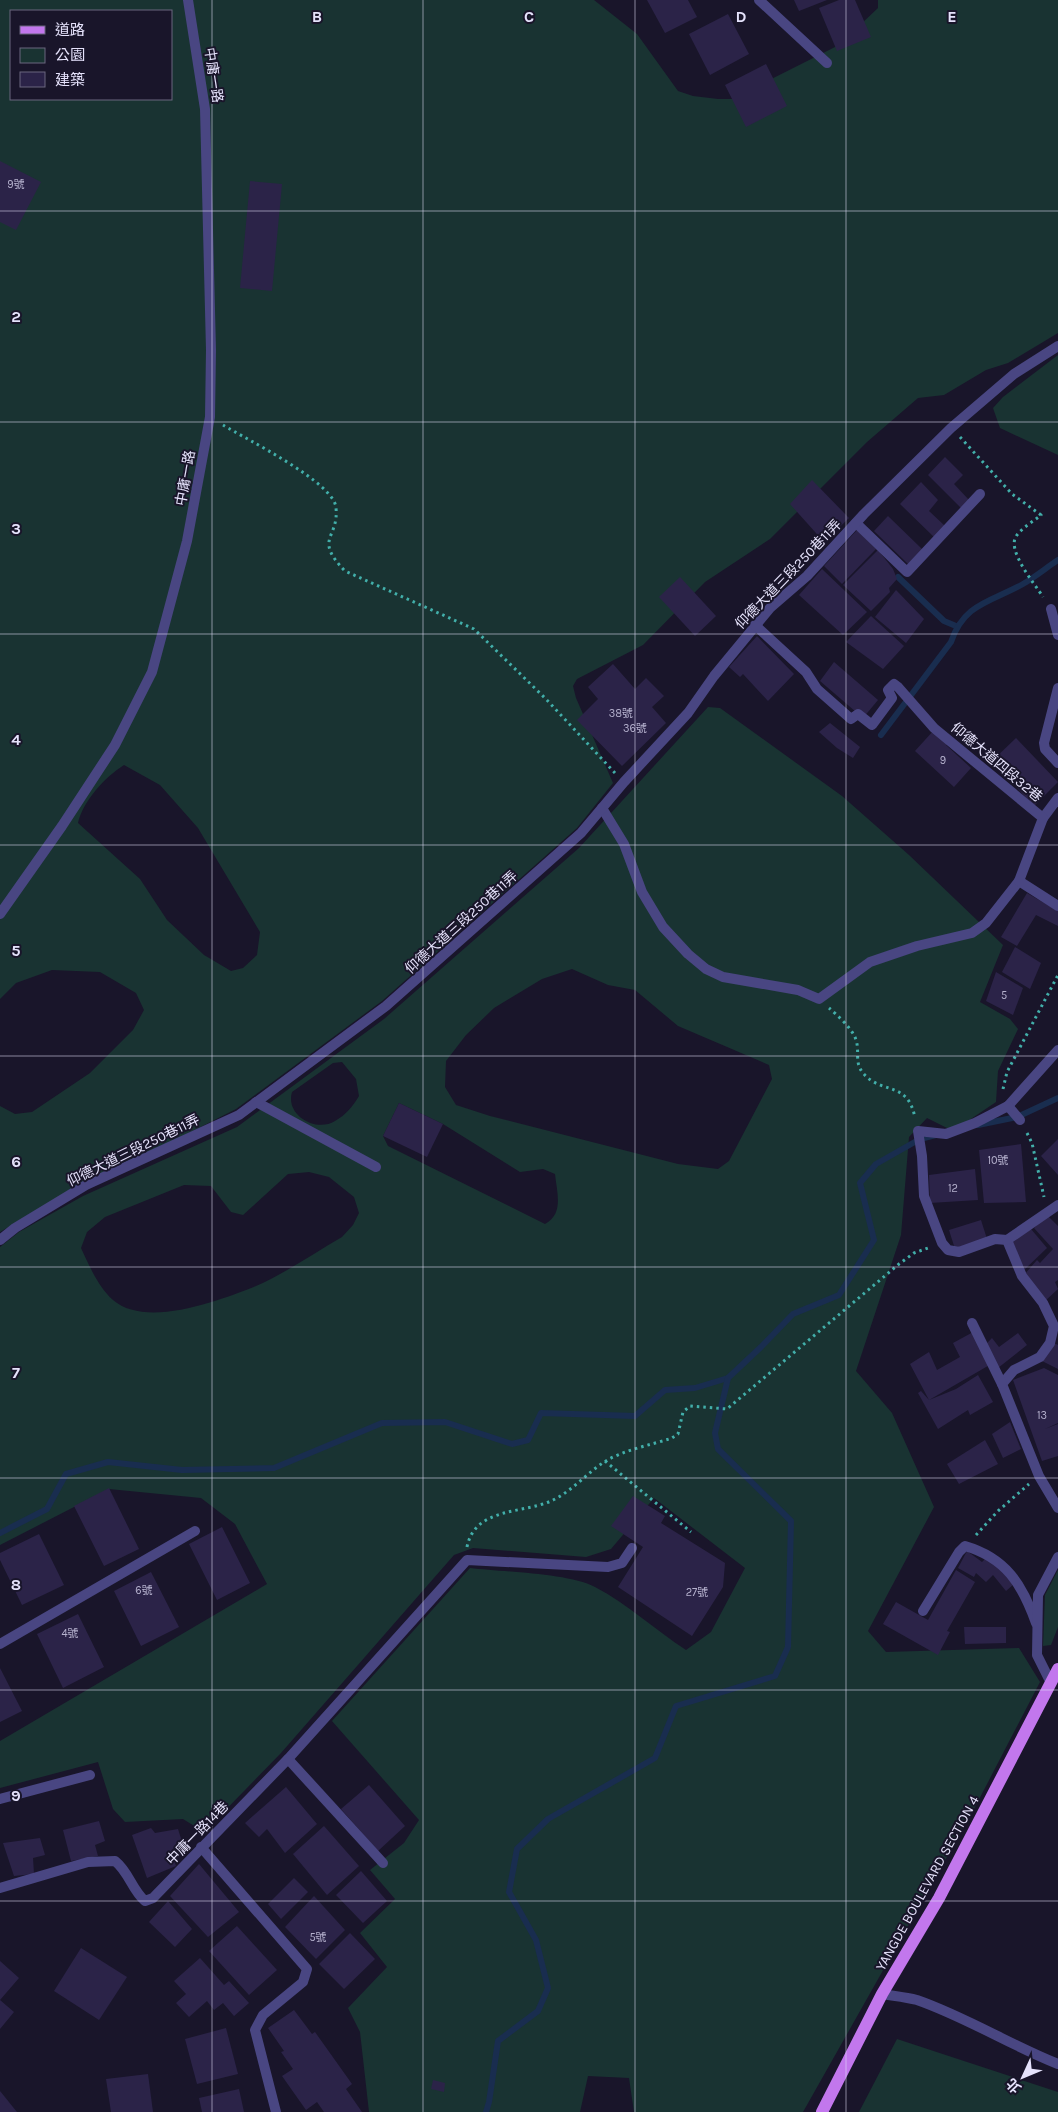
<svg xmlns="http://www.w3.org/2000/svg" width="1058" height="2112" viewBox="0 0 1058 2112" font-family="Karla,'Noto Sans TC',sans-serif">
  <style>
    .green { fill: #193332; fill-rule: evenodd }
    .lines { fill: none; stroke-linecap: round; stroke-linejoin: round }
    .stream { stroke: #192d4f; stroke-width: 6 }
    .building { fill: #2b2348 }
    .path { stroke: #42afaa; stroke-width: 3; stroke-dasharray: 2.5 4; stroke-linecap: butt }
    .service { stroke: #494682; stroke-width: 10 }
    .minor { stroke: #494682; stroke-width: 10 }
    .primary { stroke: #c277ed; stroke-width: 12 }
    .grid { fill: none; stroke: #e5e2fb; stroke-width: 1; stroke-opacity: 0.55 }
    .labels { text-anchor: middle; stroke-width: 4; stroke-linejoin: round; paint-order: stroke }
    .number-label { font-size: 11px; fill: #b6b2ce }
    .street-label { font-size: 14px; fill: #e5e2fb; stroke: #19152a }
    .grid-label { font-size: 16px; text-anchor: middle; font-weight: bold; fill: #e5e2fb; stroke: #19152a; stroke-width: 4; stroke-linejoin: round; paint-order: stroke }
  </style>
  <rect width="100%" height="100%" fill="#19152a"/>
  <g class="green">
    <path d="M 0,0 L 594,0 L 637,34 L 678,91 L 693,96 L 718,99 L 732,99 L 839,45 L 878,8 L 878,0 L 1058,0 L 1058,333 L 1008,363 L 986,370 L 944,395 L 918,398 L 867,442 L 770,539 L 705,582 L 643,645 L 577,679 L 573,686 L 576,698 L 613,783 L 577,828 L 382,1001 L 236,1109 L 35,1211 L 0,1232 L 0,1106 L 15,1114 L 32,1112 L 90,1073 L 133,1030 L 144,1010 L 136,993 L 100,972 L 52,970 L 16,983 L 0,999 ZM 11,11 L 171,11 L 171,99 L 11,99 ZM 124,765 L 160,785 L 198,828 L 260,932 L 257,955 L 243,968 L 231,971 L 204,955 L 167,920 L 140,879 L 78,823 C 83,801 105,777 124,765 Z"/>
    <polygon points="1058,355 1058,455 1000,428 993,408 1003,397"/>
    <path d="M 708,707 L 720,708 L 842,796 L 909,855 L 1003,945 L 980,1002 L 1010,1019 L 1018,1029 L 998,1071 L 996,1102 L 953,1131 L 927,1118 L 909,1137 L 901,1235 L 856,1371 L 892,1413 L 934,1507 L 868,1631 L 886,1652 L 1019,1648 L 1040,1682 L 973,1811 L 803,2112 L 634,2112 L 629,2078 L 588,2076 L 580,2112 L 369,2112 L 360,2032 L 348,2008 L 387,1967 L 360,1933 L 395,1899 L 370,1870 L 404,1843 L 419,1820 L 332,1721 L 470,1568 C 503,1572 568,1573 595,1587 C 628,1604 655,1630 686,1650 L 711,1632 L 745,1568 L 654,1498 L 611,1549 L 586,1557 L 473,1548 L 454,1555 L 281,1753 L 204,1832 L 183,1819 L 125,1822 L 113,1809 L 98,1762 L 0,1788 L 0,1741 L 267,1584 L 235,1524 L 201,1498 L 109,1489 L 0,1545 L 0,1247 L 19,1232 L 83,1196 L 237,1127 L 384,1019 L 579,848 ZM 572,969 L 608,985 L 635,990 L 678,1026 L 769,1065 L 772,1079 L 729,1161 L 718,1169 L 678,1164 L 490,1116 L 456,1105 L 445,1087 L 446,1061 L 466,1035 L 494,1008 L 542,979 ZM 342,1062 L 356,1079 L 359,1096 C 353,1106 346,1115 335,1121 C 316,1133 285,1115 292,1092 L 333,1063 ZM 399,1103 L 443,1124 L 520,1172 L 543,1169 L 555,1174 C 557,1193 564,1214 545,1224 L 388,1146 L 383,1136 ZM 309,1172 L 329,1177 L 354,1197 L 359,1213 L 353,1225 L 342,1237 C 314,1253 286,1273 256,1286 C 221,1300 146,1329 113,1300 C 98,1287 89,1265 81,1248 L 87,1232 L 105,1217 L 184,1185 L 211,1186 L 231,1212 L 243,1215 L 288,1174 Z"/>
    <polygon points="1058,1570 1058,1627 1051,1645 1043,1646 1045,1595"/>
    <polygon points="897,2039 1058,2092 1058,2112 859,2112"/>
  </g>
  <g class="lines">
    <g class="stream">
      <polyline points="898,577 944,621 956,626"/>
      <path d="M 881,735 L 951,642 C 964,603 991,602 1023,584 C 1035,577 1046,568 1058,560"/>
      <polyline points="978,1125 1017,1117 1058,1098"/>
      <polyline points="0,1533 47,1509 66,1474 108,1462 182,1470 274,1468 382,1423 445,1422 512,1444 528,1440 541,1413 635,1416 665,1390 695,1388 728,1378"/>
      <polyline points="486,2112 489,2102 498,2041 538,2011 548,1988 536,1940 509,1892 517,1849 548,1819 655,1758 676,1706 775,1676 788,1647 791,1521 718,1449 715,1433 728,1378 761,1347 793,1314 839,1295 874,1240 860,1183 876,1164 920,1139 936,1135"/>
    </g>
  </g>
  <g class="building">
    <polygon points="647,0 688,0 697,17 665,33"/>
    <polygon points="794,0 827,0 799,11"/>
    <polygon points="839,0 855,0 871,37 837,51 819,8"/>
    <polygon points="728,14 749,54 710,75 689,34"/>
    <polygon points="766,64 787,106 746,127 725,85"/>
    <polygon points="0,161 41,182 16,230 0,222"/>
    <polygon points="250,181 282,184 272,291 240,288"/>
    <polygon points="945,457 963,475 954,484 969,500 961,508 928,475"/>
    <polygon points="812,480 849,518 824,542 790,504"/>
    <polygon points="921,482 938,500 929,511 945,526 935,538 900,504"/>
    <polygon points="888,516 923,550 908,564 874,531"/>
    <polygon points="857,530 876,549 842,584 824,566"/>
    <polygon points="878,550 893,569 897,579 889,588 890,592 871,611 843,585"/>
    <polygon points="822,569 867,612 843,635 799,595"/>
    <polygon points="680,577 716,616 695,636 659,597"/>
    <polygon points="896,590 924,619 906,643 875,617"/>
    <polygon points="871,616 904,646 883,669 846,642"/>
    <polygon points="757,636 794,674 768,701 743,674 740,677 729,667"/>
    <polygon points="834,662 878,700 863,718 820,681"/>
    <polygon points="613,664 635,689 646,678 664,696 652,707 666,723 622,766 577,720 598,699 588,687"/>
    <polygon points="830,723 860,747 853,758 837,748 819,732"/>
    <polygon points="934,730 948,743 946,745 971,768 954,787 915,751"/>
    <polygon points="1016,738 1058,782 1034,806 992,761"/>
    <polygon points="1027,893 1058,911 1058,926 1036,915 1017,946 1001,937"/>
    <polygon points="1015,947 1041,963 1030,989 1002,972"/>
    <polygon points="996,972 1023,988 1013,1015 986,1001"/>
    <polygon points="399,1103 443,1124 427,1157 383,1136"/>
    <polygon points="1058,1139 1058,1175 1041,1156"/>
    <polygon points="1021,1144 1026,1202 984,1203 979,1150"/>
    <polygon points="975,1169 978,1200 930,1203 929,1175"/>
    <polygon points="1047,1215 1058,1226 1058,1280 1055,1282 1058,1289 1045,1301 1024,1275 1037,1260 1040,1263 1053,1249 1034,1228"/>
    <polygon points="981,1220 987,1239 955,1249 949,1230"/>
    <polygon points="1031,1229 1047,1248 1023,1271 1011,1242"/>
    <polygon points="975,1331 993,1363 929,1400 956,1389 978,1375 993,1402 970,1415 968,1410 938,1429 918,1393 921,1391 929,1400 910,1364 929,1352 937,1370 960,1357 953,1343"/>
    <polygon points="1018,1333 1027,1345 998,1368 986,1344 992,1338 999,1347"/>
    <polygon points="1052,1342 1058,1345 1058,1369 1042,1361"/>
    <polygon points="1044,1368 1058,1375 1058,1423 1045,1429 1058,1424 1058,1456 1042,1461 1013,1380"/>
    <polygon points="1010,1422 1021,1449 1003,1458 992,1434"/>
    <polygon points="985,1440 998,1464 959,1484 947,1464"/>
    <polygon points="109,1488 139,1549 104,1566 74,1506"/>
    <polygon points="633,1496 665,1516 661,1523 725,1563 723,1587 692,1636 618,1587 643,1547 611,1526"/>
    <polygon points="222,1527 250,1583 217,1600 189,1544"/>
    <polygon points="39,1534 64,1585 22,1605 0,1560 0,1553"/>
    <polygon points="967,1551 982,1562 988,1556 1014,1584 1006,1591 993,1575 986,1582 976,1573 974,1577 958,1568"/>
    <polygon points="956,1570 975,1582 947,1631 950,1632 938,1655 883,1624 896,1602 928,1620"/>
    <polygon points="151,1572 179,1627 141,1646 114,1591"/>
    <polygon points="78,1614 104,1667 63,1688 37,1634"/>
    <polygon points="964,1627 1006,1627 1006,1643 965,1644"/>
    <polygon points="0,1668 22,1711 0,1722"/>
    <polygon points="369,1785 405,1826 378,1851 341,1809"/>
    <polygon points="286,1787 317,1824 285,1853 267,1829 259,1837 245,1823"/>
    <polygon points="99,1821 105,1841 95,1845 98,1856 71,1861 63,1830"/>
    <polygon points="324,1826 359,1866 327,1895 293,1854"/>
    <polygon points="151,1828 155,1833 178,1829 183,1845 171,1851 176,1866 147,1878 132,1835"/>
    <polygon points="40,1838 45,1855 33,1858 34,1874 14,1876 3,1843"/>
    <polygon points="199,1864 239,1912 208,1937 170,1896"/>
    <polygon points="361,1871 387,1901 363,1923 336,1895"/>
    <polygon points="294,1878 308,1892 281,1919 268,1904"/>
    <polygon points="314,1896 345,1930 316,1959 285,1927"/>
    <polygon points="168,1901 192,1929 175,1947 149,1922"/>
    <polygon points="237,1926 277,1970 249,1995 209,1951"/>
    <polygon points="350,1933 375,1959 344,1989 319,1964"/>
    <polygon points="81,1948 127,1977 99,2020 54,1991"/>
    <polygon points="200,1958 224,1985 229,1981 249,2003 234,2016 223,2003 214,2010 207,2001 189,2017 176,2003 186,1994 174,1981"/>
    <polygon points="0,1961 19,1978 0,2000 14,2012 0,2029"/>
    <polygon points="294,2010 312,2034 315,2032 352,2084 346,2089 362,2112 324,2112 317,2102 306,2110 282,2076 293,2069 281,2052 284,2051 268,2028"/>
    <polygon points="226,2028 238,2074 197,2084 185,2039"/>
    <polygon points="148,2074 153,2112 111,2112 106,2079"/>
    <polygon points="433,2080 445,2083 444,2092 431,2089"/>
    <polygon points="239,2089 244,2112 202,2112 199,2098"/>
    <polygon points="0,2091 17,2112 0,2112"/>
  </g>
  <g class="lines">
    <g class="path">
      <path d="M 223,425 C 246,439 335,483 336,508 C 339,539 313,538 345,571 L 474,629 L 546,699 L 615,773"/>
      <path d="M 960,437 L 1012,494 L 1041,515 C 1034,521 1023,527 1017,535 C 1005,549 1035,584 1043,597"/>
      <path d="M 829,1008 C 837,1015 853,1029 856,1040 C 860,1052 854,1062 863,1073 C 881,1095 908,1080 915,1118"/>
      <polyline points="1003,1089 1007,1072 1058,975"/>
      <polyline points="1027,1133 1032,1143 1044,1197"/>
      <polyline points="605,1461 691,1532"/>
      <polyline points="976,1535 998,1511 1029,1484"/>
      <path d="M 467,1547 C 475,1507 522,1514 551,1501 C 571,1492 586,1474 604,1462 C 623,1450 651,1445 672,1438 L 678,1434 L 683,1412 L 690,1406 L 727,1409 L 899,1264 L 914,1253 L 928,1248"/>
    </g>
    <g class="service">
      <polyline points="759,0 827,63"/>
      <polyline points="856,523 907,572 980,494"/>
      <polyline points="1051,609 1058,635"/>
      <polyline points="1058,688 1044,743 1045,749 1058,763"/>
      <polyline points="602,808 624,844 642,892 663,927 688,954 706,969 723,977 798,990 819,999 870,962 917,946 972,933 986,923 1019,881"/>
      <polyline points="1043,818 1058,798"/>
      <polyline points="256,1102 376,1167"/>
      <polyline points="1008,1106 1058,1050"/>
      <polyline points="1020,1120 1008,1106 975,1123 946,1134 918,1131 922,1156 924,1196 942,1243 948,1250 959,1252 995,1239 1007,1240 1022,1276 1043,1303 1054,1326 1050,1343 1040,1357 1014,1370 1002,1384 1039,1476 1058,1508"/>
      <polyline points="0,1240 15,1228 86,1185 239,1115 386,1006 581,833 624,782 688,713 714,676 770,608 807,576 864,514 951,428 1014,374 1058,346"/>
      <polyline points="1007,1240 1058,1205"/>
      <polyline points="972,1323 1002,1384"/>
      <path d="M 923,1611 L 959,1552 L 965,1546 C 1006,1558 1022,1584 1036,1623"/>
      <polyline points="0,1644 195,1531"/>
      <polyline points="1051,1683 1037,1655 1038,1595 1058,1557"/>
      <polyline points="288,1759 467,1560 608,1567 622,1563 632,1548"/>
      <polyline points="0,1799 90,1775"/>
      <polyline points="201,1847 307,1969 303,1982 263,2015 255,2030 276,2112"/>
      <path d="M 882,1994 C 894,1996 906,1997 917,2000 C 966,2017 1010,2045 1058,2064"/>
    </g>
    <g class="minor">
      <polyline points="755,625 806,672 817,689 851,719 858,714 872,725 892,698 888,690 894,684 898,687 934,728 1043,818 1019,881 1058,906"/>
      <polyline points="0,914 62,826 115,745 152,672 187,541 210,417 211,350 205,109 188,0"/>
      <path d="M 0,1888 L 88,1862 L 115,1861 C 129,1872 132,1890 145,1901 L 153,1898 L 288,1759 L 383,1863"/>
    </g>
    <polyline class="primary" points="822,2112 882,1994 939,1898 1058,1669"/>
  </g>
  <path class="grid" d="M 212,0 L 212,2112M 423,0 L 423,2112M 635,0 L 635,2112M 846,0 L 846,2112M 0,211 L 1058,211M 0,422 L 1058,422M 0,634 L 1058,634M 0,845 L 1058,845M 0,1056 L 1058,1056M 0,1267 L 1058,1267M 0,1478 L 1058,1478M 0,1690 L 1058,1690M 0,1901 L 1058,1901"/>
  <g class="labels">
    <g class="number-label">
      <text x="16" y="188">9號</text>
      <text x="621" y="717">38號</text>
      <text x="635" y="732">36號</text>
      <text x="943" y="764">9</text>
      <text x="1004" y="999">5</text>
      <text x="998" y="1164">10號</text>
      <text x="953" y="1192">12</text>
      <text x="1042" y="1419">13</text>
      <text x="144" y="1594">6號</text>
      <text x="697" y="1596">27號</text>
      <text x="70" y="1637">4號</text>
      <text x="318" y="1941">5號</text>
    </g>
    <g class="street-label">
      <text transform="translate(214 75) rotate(81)" y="5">中庸一路</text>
      <text transform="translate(185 478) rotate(-80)" y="5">中庸一路</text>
      <text transform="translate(788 574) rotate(-46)" y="5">仰德大道三段250巷11弄</text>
      <text transform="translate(997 762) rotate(40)" y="5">仰德大道四段32巷</text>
      <text transform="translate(461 922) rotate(-42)" y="5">仰德大道三段250巷11弄</text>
      <text transform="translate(133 1150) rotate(-26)" y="5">仰德大道三段250巷11弄</text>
      <text transform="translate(197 1833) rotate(-46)" y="5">中庸一路14巷</text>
      <text transform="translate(927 1883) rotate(-61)" y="5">YANGDE BOULEVARD SECTION 4</text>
    </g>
  </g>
  <g class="grid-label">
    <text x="317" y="22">B</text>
    <text x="529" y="22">C</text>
    <text x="741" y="22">D</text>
    <text x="952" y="22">E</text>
    <text x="16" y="322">2</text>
    <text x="16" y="534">3</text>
    <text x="16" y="745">4</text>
    <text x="16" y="956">5</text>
    <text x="16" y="1167">6</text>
    <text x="16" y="1378">7</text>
    <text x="16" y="1590">8</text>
    <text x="16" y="1801">9</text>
  </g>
  <rect x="10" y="10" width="162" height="90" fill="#19152a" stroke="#6b677e"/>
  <rect x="20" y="26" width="25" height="8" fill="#c277ed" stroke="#6b677e"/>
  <text x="55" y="35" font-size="15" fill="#e5e2fb">道路</text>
  <rect x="20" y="48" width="25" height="15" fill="#193332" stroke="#6b677e"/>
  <text x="55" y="60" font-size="15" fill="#e5e2fb">公園</text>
  <rect x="20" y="72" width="25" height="15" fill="#2b2348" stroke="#6b677e"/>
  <text x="55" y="85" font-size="15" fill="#e5e2fb">建築</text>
  <g transform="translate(1023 2077) rotate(226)" stroke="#19152a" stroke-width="4" paint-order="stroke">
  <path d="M0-4L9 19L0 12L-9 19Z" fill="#e5e2fb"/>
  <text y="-8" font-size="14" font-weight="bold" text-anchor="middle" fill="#e5e2fb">北</text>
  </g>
</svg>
